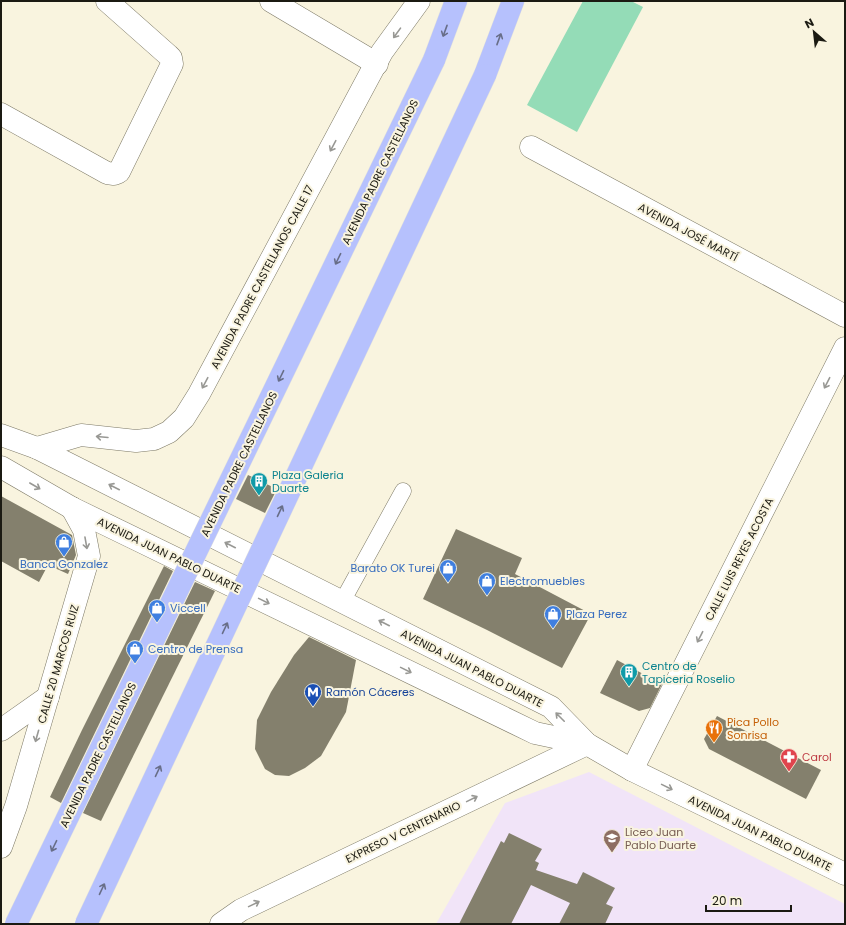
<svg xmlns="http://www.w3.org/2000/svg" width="846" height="925" viewBox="0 0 846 925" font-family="Poppins,sans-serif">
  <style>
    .education { fill: #f1e4f8 }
    .green { fill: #94dcb7 }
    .building { fill: #84806d }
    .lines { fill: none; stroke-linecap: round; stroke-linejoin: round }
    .service-casing { stroke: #7d7966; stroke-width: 17 }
    .minor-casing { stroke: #7d7966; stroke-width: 23 }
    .secondary-casing { stroke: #7d7966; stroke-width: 23 }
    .primary-casing { stroke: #dfdfde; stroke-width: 23 }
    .service { stroke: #fff; stroke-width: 16 }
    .minor { stroke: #fff; stroke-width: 22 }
    .secondary { stroke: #fff; stroke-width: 22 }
    .primary { stroke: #b6c1fd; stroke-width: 22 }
    .primary-bridge-casing { stroke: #dfdfde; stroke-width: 23; stroke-linecap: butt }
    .primary-bridge { stroke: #b6c1fd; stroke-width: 22 }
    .oneway { stroke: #686e88 }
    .oneway2 { stroke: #989894 }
    .labels { text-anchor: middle; stroke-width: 4; stroke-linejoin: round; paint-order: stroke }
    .street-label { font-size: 11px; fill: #1b1a12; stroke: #f9f4df }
    .culture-label { font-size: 11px; fill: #0d838f; stroke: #f9f4df; text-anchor: start }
    .shop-label { font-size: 11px; fill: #366cbe; stroke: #f9f4df; text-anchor: start }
    .transit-label { font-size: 11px; fill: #164399; stroke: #f9f4df; text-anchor: start }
    .food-label { font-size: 11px; fill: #c56008; stroke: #f9f4df; text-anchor: start }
    .health-label { font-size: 11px; fill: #be3a42; stroke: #f9f4df; text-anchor: start }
    .education-label { font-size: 11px; fill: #785e54; stroke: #f9f4df; text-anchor: start }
  </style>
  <rect width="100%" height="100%" fill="#f9f4df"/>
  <polygon class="education" points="589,772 845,904 845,924 436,924 505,803"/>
  <polygon class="green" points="583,1 631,1 643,7 577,132 527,105"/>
  <g class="building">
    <polygon points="248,475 277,489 265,513 236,499"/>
    <polygon points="1,496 72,535 76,555 68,574 48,565 39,582 1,561"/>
    <polygon points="456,529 522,558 515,574 591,614 562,668 487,630 423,599"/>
    <polygon points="164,566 173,571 61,803 50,797 82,730"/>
    <polygon points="195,582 215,591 101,821 83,813"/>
    <polygon points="309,637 356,660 346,712 321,756 305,768 289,776 275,775 265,769 255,749 257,720 271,692 294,655"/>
    <polygon points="617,660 662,684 650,708 639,711 600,693"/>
    <polygon points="717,716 821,770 806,799 709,749 704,739"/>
    <polygon points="509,833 542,849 535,861 539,863 536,870 577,884 583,872 615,888 606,904 613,907 605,924 559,924 570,903 531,885 511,924 459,924 501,841 504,843"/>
  </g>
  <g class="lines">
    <g class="service-casing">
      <polyline id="service" points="342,602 403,491"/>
    </g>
    <g class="minor-casing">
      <g id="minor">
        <polyline points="271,1 377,64"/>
        <polyline points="1,114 107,173 114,174 119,172 172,64 171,58 168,55 107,1"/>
        <polyline points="531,147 845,316"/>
        <polyline points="37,448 81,435 136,441 154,439 169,432 184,418 199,394 382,52 419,1"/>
        <polyline points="1,730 48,697"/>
        <polyline points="632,770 845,348"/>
        <polyline points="1,847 16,806 89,556 84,530 72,508"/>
        <polyline points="221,924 241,910 587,744"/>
      </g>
    </g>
    <g class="secondary-casing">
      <g id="secondary">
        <polyline points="1,435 37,448 551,707 587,744 632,770 845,874"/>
        <polyline points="1,467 72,508 535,733 587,744"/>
      </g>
    </g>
    <g class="primary-casing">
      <g id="primary">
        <polyline points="434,60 456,1"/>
        <polyline points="485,75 513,1"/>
      </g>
    </g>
    <use href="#service" class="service"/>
    <use href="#minor" class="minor"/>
    <use href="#secondary" class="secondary"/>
    <use href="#primary" class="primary"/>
    <g class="primary-bridge-casing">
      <g id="primary-bridge">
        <polyline points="16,924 434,60"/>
        <polyline points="86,924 485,75"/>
      </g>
    </g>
    <use href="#primary-bridge" class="primary-bridge"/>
  </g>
  <defs><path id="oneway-shaft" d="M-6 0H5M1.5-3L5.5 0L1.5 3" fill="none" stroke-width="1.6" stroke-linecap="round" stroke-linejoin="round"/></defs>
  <g class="oneway">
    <use href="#oneway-shaft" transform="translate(445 31) rotate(110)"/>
    <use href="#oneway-shaft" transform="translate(499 39) rotate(-70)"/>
    <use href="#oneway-shaft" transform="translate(338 259) rotate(116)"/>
    <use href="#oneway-shaft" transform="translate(281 376) rotate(116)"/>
    <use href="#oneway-shaft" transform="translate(280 511) rotate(-65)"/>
    <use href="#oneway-shaft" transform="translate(225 628) rotate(-65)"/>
    <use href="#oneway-shaft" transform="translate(158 771) rotate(-65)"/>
    <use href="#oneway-shaft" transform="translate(54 846) rotate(116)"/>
    <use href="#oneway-shaft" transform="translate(102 889) rotate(-65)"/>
  </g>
  <g class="oneway2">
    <use href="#oneway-shaft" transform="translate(397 33) rotate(126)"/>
    <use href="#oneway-shaft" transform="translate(333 146) rotate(118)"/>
    <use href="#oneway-shaft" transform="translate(205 383) rotate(118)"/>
    <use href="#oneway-shaft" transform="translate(827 383) rotate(117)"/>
    <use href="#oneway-shaft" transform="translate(102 437) rotate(-175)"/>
    <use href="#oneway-shaft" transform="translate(35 486) rotate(30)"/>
    <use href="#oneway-shaft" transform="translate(114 487) rotate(-153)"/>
    <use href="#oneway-shaft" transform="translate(86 543) rotate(80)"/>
    <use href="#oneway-shaft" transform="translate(230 545) rotate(-153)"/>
    <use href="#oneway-shaft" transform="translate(264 601) rotate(26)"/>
    <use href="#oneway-shaft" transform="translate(384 623) rotate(-153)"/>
    <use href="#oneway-shaft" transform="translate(700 637) rotate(117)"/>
    <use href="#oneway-shaft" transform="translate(406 670) rotate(26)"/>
    <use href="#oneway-shaft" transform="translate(560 717) rotate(-135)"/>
    <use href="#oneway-shaft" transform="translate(37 736) rotate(106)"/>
    <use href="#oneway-shaft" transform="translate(667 787) rotate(26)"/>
    <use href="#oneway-shaft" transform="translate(472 799) rotate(-26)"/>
    <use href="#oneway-shaft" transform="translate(254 904) rotate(-26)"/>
  </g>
  <defs>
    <g id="building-pin" transform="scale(0.9)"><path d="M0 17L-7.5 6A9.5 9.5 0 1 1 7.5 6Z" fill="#0f9aa8" stroke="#f9f4df"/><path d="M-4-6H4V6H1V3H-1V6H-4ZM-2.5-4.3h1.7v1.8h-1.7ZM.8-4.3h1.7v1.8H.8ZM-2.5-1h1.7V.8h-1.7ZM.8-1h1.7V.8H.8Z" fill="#fff"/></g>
    <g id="shop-pin" transform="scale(0.9)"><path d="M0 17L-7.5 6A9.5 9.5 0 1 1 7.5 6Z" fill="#3f7fe0" stroke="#f9f4df"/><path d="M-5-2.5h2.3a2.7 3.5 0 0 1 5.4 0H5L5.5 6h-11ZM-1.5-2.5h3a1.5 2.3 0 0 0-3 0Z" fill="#fff"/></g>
    <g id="metro-pin" transform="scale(0.9)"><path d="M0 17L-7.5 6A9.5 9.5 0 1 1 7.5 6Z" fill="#1a4fb4" stroke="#f9f4df"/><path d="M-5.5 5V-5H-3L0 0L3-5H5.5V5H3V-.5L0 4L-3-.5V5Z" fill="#fff"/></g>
    <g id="restaurant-pin" transform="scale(0.9)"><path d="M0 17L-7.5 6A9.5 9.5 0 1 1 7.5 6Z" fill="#e8710a" stroke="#f9f4df"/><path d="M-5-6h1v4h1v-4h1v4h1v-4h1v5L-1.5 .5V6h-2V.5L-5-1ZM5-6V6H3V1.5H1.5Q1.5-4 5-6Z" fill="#fff"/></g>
    <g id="pharmacy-pin" transform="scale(0.9)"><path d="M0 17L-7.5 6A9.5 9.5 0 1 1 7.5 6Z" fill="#e0444e" stroke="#f9f4df"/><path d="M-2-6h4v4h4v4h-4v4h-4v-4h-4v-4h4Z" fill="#fff"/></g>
    <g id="school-pin" transform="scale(0.9)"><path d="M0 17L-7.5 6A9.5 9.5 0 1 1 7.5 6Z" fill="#8d6e63" stroke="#f9f4df"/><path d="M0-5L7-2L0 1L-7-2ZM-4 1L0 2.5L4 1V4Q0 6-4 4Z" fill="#fff"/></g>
  </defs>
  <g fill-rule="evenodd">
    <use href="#building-pin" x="259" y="481"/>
    <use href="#shop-pin" x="64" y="542"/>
    <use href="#shop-pin" x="448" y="568"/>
    <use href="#shop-pin" x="487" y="581"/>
    <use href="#shop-pin" x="157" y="608"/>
    <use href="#shop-pin" x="553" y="614"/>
    <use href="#shop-pin" x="135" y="649"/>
    <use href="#building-pin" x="629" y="672"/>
    <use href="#metro-pin" x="313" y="692"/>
    <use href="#restaurant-pin" x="714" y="728"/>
    <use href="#pharmacy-pin" x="789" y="757"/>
    <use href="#school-pin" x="612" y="838"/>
  </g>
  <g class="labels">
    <g class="street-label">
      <text transform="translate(380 172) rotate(-64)" y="4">AVENIDA PADRE CASTELLANOS</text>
      <text transform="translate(688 232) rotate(28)" y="4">AVENIDA JOSÉ MARTÍ</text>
      <text transform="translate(262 277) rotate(-62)" y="4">AVENIDA PADRE CASTELLANOS CALLE 17</text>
      <text transform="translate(239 464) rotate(-64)" y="4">AVENIDA PADRE CASTELLANOS</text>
      <text transform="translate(169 555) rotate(26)" y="4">AVENIDA JUAN PABLO DUARTE</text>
      <text transform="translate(739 559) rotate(-63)" y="4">CALLE LUIS REYES ACOSTA</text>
      <text transform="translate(58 664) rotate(-74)" y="4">CALLE 20 MARCOS RUIZ</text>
      <text transform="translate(472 668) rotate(27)" y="4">AVENIDA JUAN PABLO DUARTE</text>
      <text transform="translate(98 755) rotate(-64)" y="4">AVENIDA PADRE CASTELLANOS</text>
      <text transform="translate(403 832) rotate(-26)" y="4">EXPRESO V CENTENARIO</text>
      <text transform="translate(760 833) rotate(26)" y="4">AVENIDA JUAN PABLO DUARTE</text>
    </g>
    <g class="culture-label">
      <text x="272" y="479">Plaza Galeria<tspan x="272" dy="13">Duarte</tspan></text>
      <text x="642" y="670">Centro de<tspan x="642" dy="13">Tapiceria Roselio</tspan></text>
    </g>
    <g class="shop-label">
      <text x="64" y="568" text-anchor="middle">Banca Gonzalez</text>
      <text x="435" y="572" text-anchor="end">Barato OK Turei</text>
      <text x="500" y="585">Electromuebles</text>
      <text x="170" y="612">Viccell</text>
      <text x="566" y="618">Plaza Perez</text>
      <text x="148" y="653">Centro de Prensa</text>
    </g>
    <g class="transit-label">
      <text x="326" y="696">Ramón Cáceres</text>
    </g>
    <g class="food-label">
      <text x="727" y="726">Pica Pollo<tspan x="727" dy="13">Sonrisa</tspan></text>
    </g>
    <g class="health-label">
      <text x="802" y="761">Carol</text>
    </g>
    <g class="education-label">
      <text x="625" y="836">Liceo Juan<tspan x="625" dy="13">Pablo Duarte</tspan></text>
    </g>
  </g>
  <rect width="846" height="925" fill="none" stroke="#1b1a12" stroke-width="4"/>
  <g transform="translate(814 32) rotate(332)" stroke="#f9f4df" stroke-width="3" paint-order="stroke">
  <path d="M0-3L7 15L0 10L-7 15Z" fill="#1b1a12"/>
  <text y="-6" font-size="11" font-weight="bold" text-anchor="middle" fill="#1b1a12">N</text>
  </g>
  <path d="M706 905v6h85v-6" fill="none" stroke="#1b1a12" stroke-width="2"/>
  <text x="712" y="905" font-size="12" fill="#1b1a12" stroke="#f9f4df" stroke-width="3" paint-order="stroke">20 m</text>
</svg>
